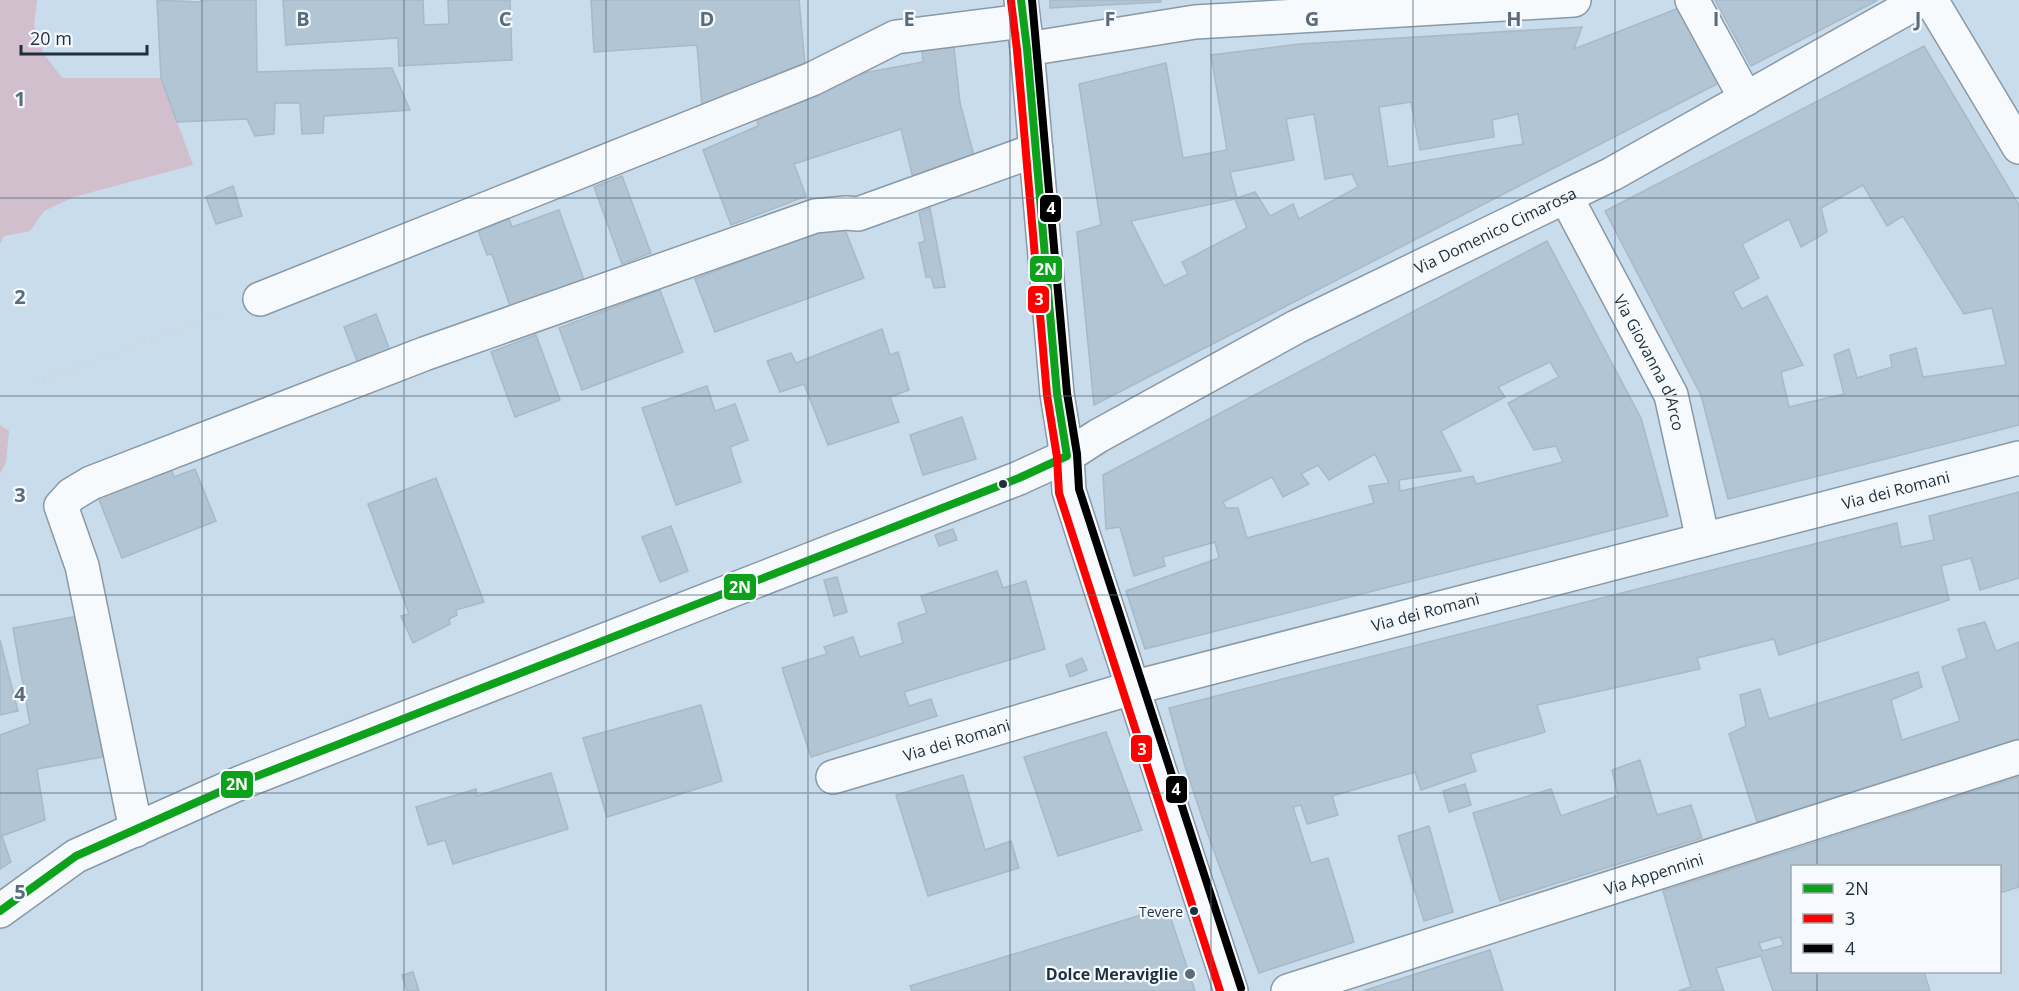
<svg xmlns="http://www.w3.org/2000/svg" width="2019" height="991" viewBox="0 0 2019 991" font-family="'Open Sans',sans-serif">
  <style>
    .green { fill: #d1bfcd }
    .building { fill: #b2c5d4; stroke: #a8b9c7; stroke-width: 1.5; fill-rule: evenodd }
    .lines { fill: none; stroke-linecap: round; stroke-linejoin: round }
    .minor-casing { stroke: #8899a7; stroke-width: 36 }
    .path { stroke: #d0d6db; stroke-width: 4; stroke-dasharray: 1.5 4.5; stroke-linecap: butt }
    .minor { stroke: #f7fafc; stroke-width: 33 }
    .bus-1-casing { stroke: #f6fafe; stroke-width: 12 }
    .bus-2-casing { stroke: #f6fafe; stroke-width: 12 }
    .bus-3-casing { stroke: #f6fafe; stroke-width: 12 }
    .bus-1 { stroke: #0ea21c; stroke-width: 8 }
    .bus-2 { stroke: #f00; stroke-width: 8 }
    .bus-3 { stroke: #000; stroke-width: 8 }
    .grid { fill: none; stroke: #5a6c7b; stroke-width: 1.5; stroke-opacity: 0.55 }
    .bus-dot { fill: #1e303e; stroke: #f6fafe; stroke-width: 2 }
    .poi-dot { fill: #5a6c7b; stroke: #f6fafe; stroke-width: 2 }
    .labels { text-anchor: middle; stroke-width: 4.5; stroke-linejoin: round; paint-order: stroke }
    .bus-label { font-size: 14px; fill: #1e303e; stroke: #f6fafe; text-anchor: end }
    .street-label { font-size: 16px; fill: #1e303e; stroke: #f6fafe }
    .poi-label { font-size: 16px; font-weight: bold; fill: #1e303e; stroke: #f6fafe; text-anchor: end }
    .grid-label { font-size: 20px; text-anchor: middle; font-weight: bold; fill: #5a6c7b; stroke: #f6fafe; stroke-width: 4.5; stroke-linejoin: round; paint-order: stroke }
    .line-badge { stroke: #f6fafe; stroke-width: 2 }
    .badge-label { font-size: 16px; text-anchor: middle; font-weight: bold; fill: #fff }
  </style>
  <rect width="100%" height="100%" fill="#c8dcec"/>
  <g class="green">
    <polygon points="0,0 37,0 34,25 44,54 62,78 161,78 193,165 74,197 44,211 30,231 4,236 0,244"/>
    <polygon points="0,425 9,431 6,462 0,474"/>
  </g>
  <g class="building">
    <polygon points="157,0 201,2 201,0 256,0 257,72 392,68 410,110 324,116 323,133 302,134 300,103 275,103 274,134 255,136 247,119 177,122 161,78"/>
    <polygon points="283,0 423,0 424,25 449,24 448,0 510,0 512,60 399,66 398,38 286,45"/>
    <polygon points="591,0 799,0 805,65 702,107 697,45 594,52"/>
    <polygon points="1050,0 1161,0 1161,2 1050,8"/>
    <polygon points="1715,0 1878,0 1751,66"/>
    <path d="M 1679,8 L 1719,83 L 1094,405 L 1077,232 L 1101,225 L 1079,84 L 1166,63 L 1183,158 L 1227,150 L 1211,55 L 1300,44 L 1582,27 L 1574,49 ZM 1411,102 L 1420,150 L 1494,137 L 1492,120 L 1518,114 L 1523,144 L 1388,167 L 1379,107 ZM 1314,114 L 1325,179 L 1352,174 L 1358,187 L 1299,219 L 1293,204 L 1270,216 L 1255,192 L 1237,198 L 1230,172 L 1294,160 L 1286,119 ZM 1235,199 L 1247,228 L 1182,262 L 1188,274 L 1164,286 L 1131,221 Z"/>
    <polygon points="953,38 960,103 974,156 913,178 901,129 794,164 806,196 731,225 703,150 758,126 757,119 858,74 923,62 921,44"/>
    <path d="M 1924,46 L 2019,205 L 2019,425 L 1728,499 L 1701,395 L 1605,211 ZM 1863,185 L 1887,226 L 1903,216 L 1964,314 L 1992,308 L 2006,365 L 1923,377 L 1916,348 L 1890,355 L 1892,367 L 1857,378 L 1849,349 L 1834,355 L 1844,394 L 1789,407 L 1781,372 L 1803,365 L 1767,296 L 1742,309 L 1733,292 L 1759,278 L 1742,244 L 1789,219 L 1801,247 L 1827,232 L 1821,208 Z"/>
    <polygon points="622,176 651,253 622,264 594,187"/>
    <polygon points="233,186 242,216 216,224 206,197"/>
    <polygon points="930,208 945,287 934,288 931,277 926,277 919,243 925,241 919,213"/>
    <polygon points="559,210 584,280 510,306 492,254 487,255 476,225 507,214 512,227"/>
    <polygon points="842,222 864,278 715,332 695,279"/>
    <path d="M 1547,241 L 1641,418 L 1668,516 L 1145,649 L 1126,591 L 1219,558 L 1215,542 L 1163,557 L 1165,566 L 1134,576 L 1120,527 L 1106,529 L 1103,475 ZM 1550,362 L 1559,377 L 1508,403 L 1534,450 L 1556,446 L 1563,462 L 1476,484 L 1473,476 L 1400,491 L 1399,480 L 1461,471 L 1441,431 L 1505,397 L 1498,387 ZM 1375,454 L 1389,483 L 1369,486 L 1374,503 L 1247,538 L 1238,508 L 1226,508 L 1223,502 L 1272,477 L 1283,497 L 1309,484 L 1301,474 L 1318,465 L 1329,480 Z"/>
    <polygon points="660,290 683,352 582,390 559,328"/>
    <polygon points="376,314 391,353 359,366 344,327"/>
    <polygon points="882,329 890,355 898,352 909,390 890,397 899,422 828,445 804,384 780,392 767,361 791,353 796,363"/>
    <polygon points="536,335 560,400 515,417 491,352"/>
    <polygon points="707,386 715,411 735,404 748,440 730,447 741,482 676,505 642,408"/>
    <polygon points="962,417 976,459 923,475 910,435"/>
    <polygon points="171,468 174,477 195,469 216,521 122,558 98,497"/>
    <polygon points="436,478 484,602 456,610 457,615 449,619 450,624 413,643 401,616 409,614 368,504"/>
    <polygon points="2019,492 2019,578 1980,590 1971,558 1941,566 1949,600 1779,655 1774,639 1697,658 1700,669 1537,705 1545,732 1470,754 1476,771 1421,790 1415,772 1332,796 1338,815 1307,824 1301,805 1293,807 1311,863 1328,858 1354,942 1259,973 1207,832 1185,766 1169,708 1897,523 1901,547 1934,540 1929,516"/>
    <polygon points="671,526 688,571 660,582 642,537"/>
    <polygon points="953,529 957,540 939,546 935,535"/>
    <polygon points="997,571 1003,588 1026,581 1045,649 904,692 909,706 931,699 937,716 811,757 782,668 827,654 824,647 853,637 860,657 903,643 898,623 927,613 921,596"/>
    <polygon points="837,577 847,612 834,616 824,580"/>
    <polygon points="78,616 103,757 37,769 45,820 2,836 11,862 0,869 0,735 30,724 13,628"/>
    <polygon points="1985,622 1996,651 2019,642 2019,739 1757,822 1729,734 1746,726 1740,695 1760,689 1769,719 1918,672 1922,687 1891,700 1902,740 1960,721 1942,667 1967,658 1958,629"/>
    <polygon points="0,640 18,711 0,715"/>
    <polygon points="1082,658 1087,670 1070,677 1066,665"/>
    <polygon points="701,705 722,781 607,817 583,738"/>
    <polygon points="1106,732 1142,830 1058,856 1024,757"/>
    <polygon points="1640,760 1657,815 1691,805 1702,838 1500,901 1473,813 1551,789 1561,816 1618,796 1612,770"/>
    <polygon points="551,773 568,829 453,864 445,840 428,845 416,807 476,789 477,796"/>
    <polygon points="963,775 985,850 1011,841 1019,868 928,896 896,795"/>
    <path d="M 2019,777 L 2019,887 L 2000,893 L 2000,866 L 1792,866 L 1792,972 L 1924,972 L 1930,991 L 1773,991 L 1761,956 L 1716,968 L 1724,991 L 1678,991 L 1691,987 L 1663,891 ZM 1780,937 L 1784,945 L 1762,951 L 1759,943 Z"/>
    <polygon points="1465,784 1471,805 1449,812 1443,791"/>
    <polygon points="1429,826 1453,912 1424,921 1398,836"/>
    <polygon points="1167,907 1195,991 912,991 910,986"/>
    <polygon points="1490,950 1503,991 1363,991"/>
    <polygon points="413,972 419,991 407,991 402,975"/>
  </g>
  <g class="lines">
    <g class="minor-casing">
      <g id="minor">
        <polyline points="1021,0 1027,49 1057,394 1067,456 1069,491 1231,991"/>
        <polyline points="1692,0 1746,99"/>
        <polyline points="1931,0 2019,147"/>
        <polyline points="1027,49 1195,22 1574,0"/>
        <path id="s1" d="M 1566,197 L 1671,395 L 1703,540"/>
        <polyline points="260,299 812,79 896,37 1023,21"/>
        <path id="s2" d="M 833,777 L 1132,688 L 2019,458"/>
        <polyline points="136,830 82,566 61,506 71,495 91,483 424,354 815,216 846,213 858,214 1036,150"/>
        <path id="s3" d="M 0,911 L 76,856 L 242,782 L 1019,478 L 1067,456 L 1098,436 L 1296,327 L 1612,174 L 1921,0"/>
        <path id="s4" d="M 1288,991 L 2019,757"/>
      </g>
    </g>
    <polyline class="path" points="38,382 225,312"/>
    <use href="#minor" class="minor"/>
    <g class="bus-1-casing">
      <polyline id="bus-1" points="0,911 76,856 242,782 1019,478 1067,456 1057,394 1027,49 1021,0"/>
    </g>
    <g class="bus-2-casing">
      <polyline id="bus-2" points="1011,1 1017,50 1047,395 1057,457 1059,493 1220,991"/>
    </g>
    <g class="bus-3-casing">
      <polyline id="bus-3" points="1032,0 1067,393 1077,454 1079,489 1241,988"/>
    </g>
    <use href="#bus-1" class="bus-1"/>
    <use href="#bus-2" class="bus-2"/>
    <use href="#bus-3" class="bus-3"/>
  </g>
  <path class="grid" d="M 202,0 L 202,991M 404,0 L 404,991M 606,0 L 606,991M 808,0 L 808,991M 1010,0 L 1010,991M 1211,0 L 1211,991M 1413,0 L 1413,991M 1615,0 L 1615,991M 1817,0 L 1817,866M 0,198 L 2019,198M 0,396 L 2019,396M 0,595 L 2019,595M 0,793 L 2019,793M 1817,972 L 1817,991"/>
  <g class="bus-dot">
    <circle cx="1003" cy="484" r="5"/>
    <circle cx="1194" cy="911" r="5"/>
  </g>
  <circle class="poi-dot" cx="1190" cy="974" r="6"/>
  <g class="labels">
    <g class="bus-label">
      <text x="1183" y="917">Tevere</text>
    </g>
    <g class="street-label">
      <text dy="6" stroke="none"><textPath href="#s3" startOffset="1647">Via Domenico Cimarosa</textPath></text>
      <text dy="6" stroke="none"><textPath href="#s1" startOffset="186">Via Giovanna d'Arco</textPath></text>
      <text dy="6" stroke="none"><textPath href="#s2" startOffset="1101">Via dei Romani</textPath></text>
      <text dy="6" stroke="none"><textPath href="#s2" startOffset="615">Via dei Romani</textPath></text>
      <text dy="6" stroke="none"><textPath href="#s2" startOffset="129">Via dei Romani</textPath></text>
      <text dy="6" stroke="none"><textPath href="#s4" startOffset="384">Via Appennini</textPath></text>
    </g>
    <g class="poi-label">
      <text x="1178" y="980">Dolce Meraviglie</text>
    </g>
  </g>
  <g class="grid-label">
    <text x="303" y="26">B</text>
    <text x="505" y="26">C</text>
    <text x="707" y="26">D</text>
    <text x="909" y="26">E</text>
    <text x="1110" y="26">F</text>
    <text x="1312" y="26">G</text>
    <text x="1514" y="26">H</text>
    <text x="1716" y="26">I</text>
    <text x="1918" y="26">J</text>
    <text x="20" y="106">1</text>
    <text x="20" y="304">2</text>
    <text x="20" y="502">3</text>
    <text x="20" y="701">4</text>
    <text x="20" y="899">5</text>
  </g>
  <g class="line-badge">
    <rect x="1039" y="194" width="23" height="29" rx="6" fill="#000"/>
    <rect x="1029" y="255" width="34" height="28" rx="6" fill="#0ea21c"/>
    <rect x="1027" y="285" width="23" height="29" rx="6" fill="#f00"/>
    <rect x="723" y="573" width="34" height="28" rx="6" fill="#0ea21c"/>
    <rect x="1130" y="734" width="23" height="29" rx="6" fill="#f00"/>
    <rect x="220" y="770" width="34" height="29" rx="6" fill="#0ea21c"/>
    <rect x="1165" y="775" width="23" height="29" rx="6" fill="#000"/>
  </g>
  <g class="badge-label">
    <text x="1051" y="214">4</text>
    <text x="1046" y="275">2N</text>
    <text x="1039" y="305">3</text>
    <text x="740" y="593">2N</text>
    <text x="1142" y="755">3</text>
    <text x="237" y="790">2N</text>
    <text x="1176" y="795">4</text>
  </g>
  <rect x="1791" y="865" width="210" height="108" fill="#f6fafe" stroke="#a0a9b1" stroke-width="1.5"/>
  <rect x="1803" y="884" width="30" height="9" fill="#0ea21c" stroke="#a0a9b1" stroke-width="1.5"/>
  <text x="1845" y="895" font-size="18" fill="#1e303e">2N</text>
  <rect x="1803" y="914" width="30" height="9" fill="#ff0000" stroke="#a0a9b1" stroke-width="1.5"/>
  <text x="1845" y="925" font-size="18" fill="#1e303e">3</text>
  <rect x="1803" y="944" width="30" height="9" fill="#000000" stroke="#a0a9b1" stroke-width="1.5"/>
  <text x="1845" y="955" font-size="18" fill="#1e303e">4</text>
  <path d="M21 45v9h126v-9" fill="none" stroke="#1e303e" stroke-width="3"/>
  <text x="30" y="45" font-size="18" fill="#1e303e" stroke="#f6fafe" stroke-width="4.5" paint-order="stroke">20 m</text>
</svg>
